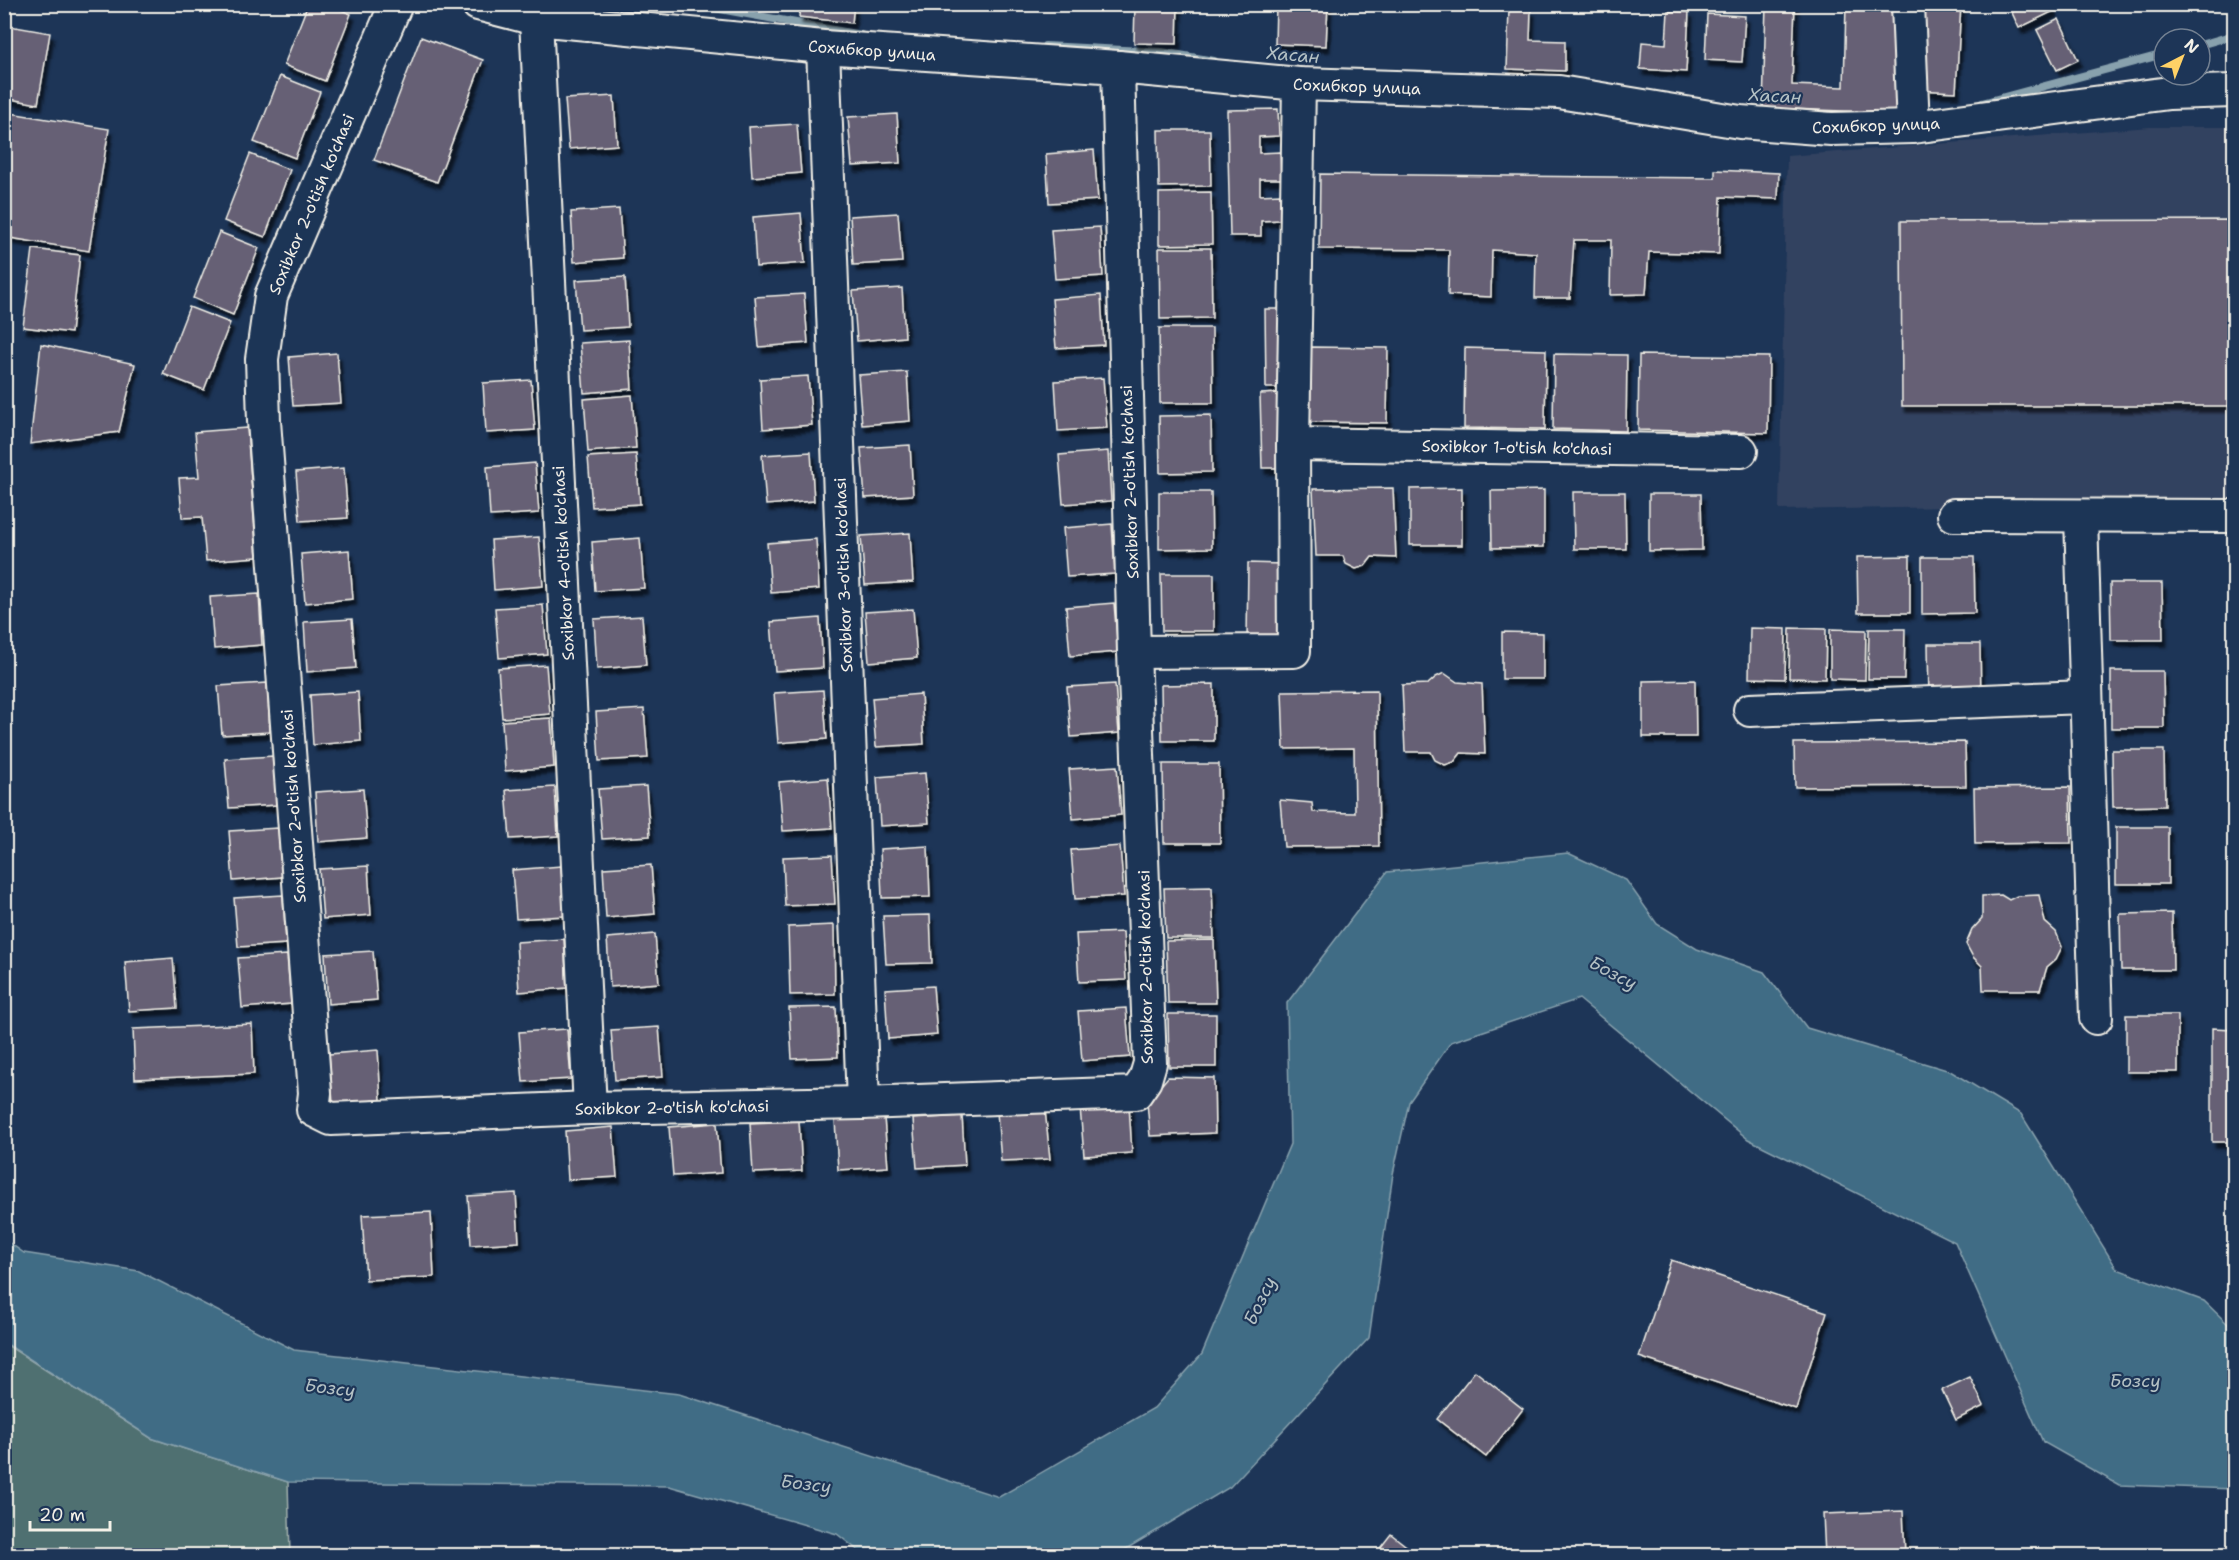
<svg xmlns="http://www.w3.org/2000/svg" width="2239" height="1560" viewBox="0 0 2239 1560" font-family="'Shantell Sans',sans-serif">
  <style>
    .built { fill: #334260 }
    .green { fill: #4f7071; stroke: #a2b0ac; stroke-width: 1.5 }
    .water { fill: #406c85; stroke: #88a1ad; stroke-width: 1.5 }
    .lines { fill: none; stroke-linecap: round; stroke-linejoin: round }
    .stream { stroke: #88a1ad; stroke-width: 8 }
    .building { fill: #666175; stroke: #f4f1e8; stroke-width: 1.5; filter: url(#shadow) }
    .minor-casing { stroke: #f4f1e8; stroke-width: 36 }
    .minor { stroke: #1d3557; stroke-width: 32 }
    .labels { text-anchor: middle; stroke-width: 4.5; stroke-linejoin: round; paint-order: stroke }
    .street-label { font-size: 16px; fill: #f4f1e8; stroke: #1d3557 }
    .water-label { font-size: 18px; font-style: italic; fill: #b5c2c5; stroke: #1d3557 }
  </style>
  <defs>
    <filter id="shadow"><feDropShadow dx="3.5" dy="6" stdDeviation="1.5" flood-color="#0009"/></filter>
  </defs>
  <rect width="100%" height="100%" fill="#1d3557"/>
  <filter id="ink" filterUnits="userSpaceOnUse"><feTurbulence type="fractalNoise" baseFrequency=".0167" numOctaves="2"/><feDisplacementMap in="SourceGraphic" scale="12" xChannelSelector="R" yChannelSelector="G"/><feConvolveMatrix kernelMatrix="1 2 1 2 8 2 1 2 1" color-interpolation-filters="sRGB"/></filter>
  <g filter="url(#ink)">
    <polygon class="built" points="2150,127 2234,127 2234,502 1779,510 1787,156"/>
    <polygon class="green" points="4,1343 151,1438 288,1482 290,1555 5,1555"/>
    <polygon class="water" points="1568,853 1626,880 1657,924 1697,949 1764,972 1807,1028 1950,1071 2021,1114 2117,1269 2204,1301 2234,1330 2234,1489 2119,1485 2043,1442 1955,1242 1748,1139 1579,999 1451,1042 1409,1102 1393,1174 1369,1338 1230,1487 1116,1555 864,1555 837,1534 669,1486 288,1482 151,1438 5,1343 5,1240 24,1253 139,1271 294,1350 679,1394 999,1497 1154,1408 1202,1354 1290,1144 1287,1003 1387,872"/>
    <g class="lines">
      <g class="stream">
        <polyline points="693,4 861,35"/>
        <polyline points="2200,45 2234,35"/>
        <polyline points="1045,46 1162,52 1214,61"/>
        <polyline points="1982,103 2164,54"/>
      </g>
    </g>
    <g class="building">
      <polygon points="308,4 327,4 351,14 325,81 284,65"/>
      <polygon points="800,4 854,4 852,23 799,17"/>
      <polygon points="1135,4 1178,4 1177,44 1134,43"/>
      <polygon points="1276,4 1328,4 1326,46 1275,44"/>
      <polygon points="1766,4 1795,4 1792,85 1844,87 1846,4 1901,4 1897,113 1763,108"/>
      <polygon points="1921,4 1961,4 1956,92 1916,90"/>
      <polygon points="2008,4 2051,4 2054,11 2019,28"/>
      <polygon points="1509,9 1531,10 1530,40 1565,41 1565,71 1507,69"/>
      <polygon points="1668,11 1689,12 1686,72 1640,69 1642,42 1666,44"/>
      <polygon points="1707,14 1745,16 1742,62 1705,60"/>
      <polygon points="2059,19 2078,60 2057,70 2037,30"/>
      <polygon points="4,25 50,33 38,104 4,98"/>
      <polygon points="421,37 483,60 437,182 374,160"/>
      <polygon points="280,76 320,92 295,158 254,142"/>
      <polygon points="614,96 617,145 569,149 565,99"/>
      <polygon points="1278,109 1279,136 1259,137 1259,153 1280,152 1281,179 1260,179 1260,195 1280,194 1280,220 1261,221 1261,236 1230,236 1227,110"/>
      <polygon points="4,112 109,129 89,251 4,237"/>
      <polygon points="897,114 900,163 852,166 848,117"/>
      <polygon points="797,124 801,173 752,177 749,127"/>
      <polygon points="1158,130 1210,130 1211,186 1159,187"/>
      <polygon points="1094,150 1098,200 1049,203 1046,154"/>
      <polygon points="250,154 290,170 265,237 224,221"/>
      <polygon points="1715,170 1779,173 1778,199 1721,197 1719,254 1649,252 1646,294 1610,295 1611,240 1574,240 1570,298 1535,298 1536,253 1492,250 1491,297 1448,295 1449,250 1319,249 1320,174 1715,178"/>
      <polygon points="1211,192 1212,244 1159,245 1159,193"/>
      <polygon points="619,209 623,258 574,262 571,212"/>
      <polygon points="801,213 805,263 756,267 753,217"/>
      <polygon points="898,213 902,262 853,265 850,216"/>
      <polygon points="2234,220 2234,406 1902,406 1901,221"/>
      <polygon points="1100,227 1103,276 1055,279 1051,230"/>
      <polygon points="219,232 259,248 233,315 193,298"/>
      <polygon points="1159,248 1211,248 1212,318 1160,319"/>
      <polygon points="33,249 80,255 71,333 23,327"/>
      <polygon points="625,277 628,327 580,330 576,280"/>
      <polygon points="902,288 905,337 857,341 853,291"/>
      <polygon points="804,294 808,343 759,347 755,297"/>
      <polygon points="1101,295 1104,345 1056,348 1052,299"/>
      <polygon points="189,307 230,323 204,390 163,374"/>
      <polygon points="1265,309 1287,309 1288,388 1266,388"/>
      <polygon points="1159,328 1212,328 1213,403 1160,403"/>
      <polygon points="629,340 632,389 584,393 580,343"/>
      <polygon points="41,344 135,364 119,432 30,444"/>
      <polygon points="1311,347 1388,348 1387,423 1310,422"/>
      <polygon points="1465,348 1546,350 1545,429 1464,428"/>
      <polygon points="337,353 341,403 293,406 289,357"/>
      <polygon points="1554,354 1627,355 1626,431 1553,429"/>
      <polygon points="1639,355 1769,357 1768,433 1638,430"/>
      <polygon points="907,372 910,421 862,425 858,375"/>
      <polygon points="808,376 812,425 763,429 760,379"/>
      <polygon points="1103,378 1107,428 1058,431 1055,381"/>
      <polygon points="531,380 535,430 486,433 483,383"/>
      <polygon points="1285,393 1287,468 1262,468 1260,394"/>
      <polygon points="632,395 636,448 588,452 584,399"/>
      <polygon points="1211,415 1212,472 1160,473 1159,416"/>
      <polygon points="247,428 257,557 206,561 202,517 182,518 179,478 199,477 195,432"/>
      <polygon points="910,445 913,495 865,498 861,448"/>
      <polygon points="1108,451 1111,501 1063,504 1059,455"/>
      <polygon points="811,452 814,501 766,505 762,455"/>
      <polygon points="636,454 640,504 592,507 588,457"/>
      <polygon points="535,463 539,513 490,516 487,467"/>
      <polygon points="344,468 348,518 300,521 296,472"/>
      <polygon points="1393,488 1396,558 1372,557 1365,566 1356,569 1346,564 1343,556 1316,556 1313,489"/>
      <polygon points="1462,488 1462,545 1410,545 1410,489"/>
      <polygon points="1544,490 1544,547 1492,548 1491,491"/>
      <polygon points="1159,492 1211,492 1212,548 1159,549"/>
      <polygon points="1573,492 1625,492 1626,549 1574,549"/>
      <polygon points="1649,494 1701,494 1702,550 1649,551"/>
      <polygon points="1112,524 1115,574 1067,577 1063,528"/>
      <polygon points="910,533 913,582 865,585 861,536"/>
      <polygon points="539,537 543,586 494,590 491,540"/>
      <polygon points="640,538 644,588 595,591 592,542"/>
      <polygon points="816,539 819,589 771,593 767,543"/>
      <polygon points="349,550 353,599 305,603 301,554"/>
      <polygon points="1910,556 1910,613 1858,613 1857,557"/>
      <polygon points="1922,557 1974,557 1975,613 1922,614"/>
      <polygon points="1248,563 1285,564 1284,641 1247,641"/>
      <polygon points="1161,574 1214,574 1214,631 1162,631"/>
      <polygon points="2110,583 2162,583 2163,640 2111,640"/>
      <polygon points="259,594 262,645 214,649 210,597"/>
      <polygon points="1114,603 1118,652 1070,656 1066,607"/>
      <polygon points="543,605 547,654 499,658 495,608"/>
      <polygon points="913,609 917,658 869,662 865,612"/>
      <polygon points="642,616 646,665 597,669 594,619"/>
      <polygon points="820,618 823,668 775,671 771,622"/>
      <polygon points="352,619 356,668 307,672 304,622"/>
      <polygon points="1750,628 1786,629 1785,679 1749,678"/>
      <polygon points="1790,628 1826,629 1825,679 1789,678"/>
      <polygon points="1830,629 1866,630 1865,680 1830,679"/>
      <polygon points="1869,629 1905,629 1904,679 1868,679"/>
      <polygon points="1502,632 1543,633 1543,679 1502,679"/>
      <polygon points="1928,644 1980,644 1981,700 1929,701"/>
      <polygon points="546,665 550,714 502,718 498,668"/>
      <polygon points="2111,671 2163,671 2164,728 2111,728"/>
      <polygon points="1444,673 1457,682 1482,684 1485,754 1461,753 1454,762 1445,765 1435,760 1431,752 1405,752 1402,685 1428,684 1436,677"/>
      <polygon points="1695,680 1696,737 1643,737 1643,681"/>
      <polygon points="267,683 270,732 222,735 218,686"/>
      <polygon points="1115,684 1119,733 1071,737 1067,687"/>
      <polygon points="1214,684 1214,741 1162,741 1161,685"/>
      <polygon points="823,690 827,739 778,743 774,693"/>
      <polygon points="1377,690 1379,846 1284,847 1280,800 1312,803 1313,812 1355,813 1354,748 1284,749 1282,691"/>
      <polygon points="358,692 361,741 313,745 310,695"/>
      <polygon points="921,694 924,744 876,747 872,698"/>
      <polygon points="644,709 648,758 599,761 596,712"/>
      <polygon points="551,718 554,767 505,771 502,721"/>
      <polygon points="1965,742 1966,786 1795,787 1794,743"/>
      <polygon points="2112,750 2164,750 2165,806 2113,807"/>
      <polygon points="273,756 277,805 229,808 225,759"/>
      <polygon points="1163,764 1219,764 1220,843 1164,843"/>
      <polygon points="1117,766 1121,815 1073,819 1069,769"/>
      <polygon points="925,773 929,823 880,826 877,777"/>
      <polygon points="828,778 832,828 783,831 779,782"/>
      <polygon points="646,786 650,836 602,839 598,789"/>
      <polygon points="555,787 558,836 510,839 506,790"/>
      <polygon points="2070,787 2071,843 1975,844 1974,788"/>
      <polygon points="363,789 367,838 318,842 315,792"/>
      <rect x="2116" y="827" width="52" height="57"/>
      <polygon points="278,828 282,877 233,881 229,831"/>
      <polygon points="928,846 930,897 882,898 880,849"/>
      <polygon points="1120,846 1124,896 1075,899 1071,850"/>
      <polygon points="832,855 835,904 785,906 783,857"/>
      <polygon points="651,865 655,914 606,918 603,868"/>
      <polygon points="368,866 371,915 323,919 319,869"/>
      <polygon points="561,866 564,916 516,919 512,870"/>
      <polygon points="1212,887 1214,938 1166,938 1164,888"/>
      <polygon points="283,895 286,944 238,947 234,898"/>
      <polygon points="2001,895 2009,900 2017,896 2039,895 2045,922 2056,932 2062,947 2056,959 2047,967 2040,990 1983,990 1982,966 1973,957 1966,944 1972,930 1982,919 1982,896"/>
      <polygon points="2172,913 2173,970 2121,970 2120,914"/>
      <polygon points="930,915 932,963 886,964 883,916"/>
      <polygon points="834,925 835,994 790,995 788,927"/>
      <polygon points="1123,932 1126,980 1079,982 1076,934"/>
      <polygon points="655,934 659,983 610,987 607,938"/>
      <polygon points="564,939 567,988 519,992 516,942"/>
      <polygon points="1214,940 1216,1003 1168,1003 1166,941"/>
      <polygon points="373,951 377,1000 328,1004 325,954"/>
      <polygon points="287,955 291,1004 242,1008 238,958"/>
      <polygon points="173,958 177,1008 129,1011 125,962"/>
      <polygon points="933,986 937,1035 888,1039 885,989"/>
      <polygon points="836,1007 838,1057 792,1059 789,1008"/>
      <polygon points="1126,1008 1130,1057 1082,1061 1078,1011"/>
      <polygon points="1168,1014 1216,1014 1216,1067 1169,1067"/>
      <rect x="2126" y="1015" width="52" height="57"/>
      <polygon points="252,1024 254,1074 135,1079 133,1029"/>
      <polygon points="659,1027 663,1077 615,1080 611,1030"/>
      <polygon points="2212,1028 2234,1029 2234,1142 2212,1142"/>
      <polygon points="567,1029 571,1079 523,1082 519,1032"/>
      <polygon points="378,1050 381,1100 333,1103 329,1054"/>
      <polygon points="1168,1077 1214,1078 1215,1133 1150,1136 1147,1102"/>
      <polygon points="1129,1105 1132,1153 1084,1156 1080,1107"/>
      <polygon points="1045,1109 1050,1159 1001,1161 997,1112"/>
      <polygon points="962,1116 965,1165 917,1168 913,1119"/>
      <polygon points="884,1118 888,1167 838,1170 835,1120"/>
      <polygon points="799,1121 802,1171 753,1173 750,1123"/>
      <polygon points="717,1123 721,1173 673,1176 669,1127"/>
      <polygon points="613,1127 617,1177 568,1180 565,1131"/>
      <polygon points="516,1193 519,1242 471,1245 468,1196"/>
      <polygon points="431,1212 434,1277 366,1280 362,1215"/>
      <polygon points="1671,1260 1827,1312 1796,1409 1639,1357"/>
      <polygon points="1475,1371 1523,1409 1486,1457 1437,1419"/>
      <polygon points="1970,1377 1984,1406 1956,1420 1942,1390"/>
      <polygon points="1903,1511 1905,1556 1825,1556 1823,1514"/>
      <polygon points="1391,1534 1419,1556 1374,1556"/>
    </g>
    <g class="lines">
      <g class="minor-casing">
        <g id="minor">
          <polyline points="396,4 271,296 262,359 264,421 315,1093 313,1110 331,1119 590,1108 863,1103 1136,1093 1145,1080 1150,1063 1134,652 1118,67"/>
          <polyline points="478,4 536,19 823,47 1118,67 1299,84 1559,92 1740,122 1831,129 1913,127 2169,93 2234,91"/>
          <polyline points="1908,4 1913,127"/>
          <polyline points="536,19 590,1108"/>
          <polyline points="823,47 863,1103"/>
          <polyline points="1293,444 1741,451"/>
          <polyline points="1954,515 2234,516"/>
          <polyline points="2081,516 2096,1018"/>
          <polyline points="1134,652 1294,651 1293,444 1299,84"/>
          <polyline points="1750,710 2086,697"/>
        </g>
      </g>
      <use href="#minor" class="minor"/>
    </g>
  </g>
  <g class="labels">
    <g class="street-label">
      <text transform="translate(872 50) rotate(4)" y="6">Сохибкор улица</text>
      <text transform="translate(1357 86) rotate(2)" y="6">Сохибкор улица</text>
      <text transform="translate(1876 125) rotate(-2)" y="6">Сохибкор улица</text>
      <text transform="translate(311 204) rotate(-67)" y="6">Soxibkor 2-o'tish ko'chasi</text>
      <text transform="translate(1517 447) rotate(1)" y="6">Soxibkor 1-o'tish ko'chasi</text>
      <text transform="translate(1129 482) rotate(-92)" y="6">Soxibkor 2-o'tish ko'chasi</text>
      <text transform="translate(563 563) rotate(-93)" y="6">Soxibkor 4-o'tish ko'chasi</text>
      <text transform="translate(843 575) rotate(-92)" y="6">Soxibkor 3-o'tish ko'chasi</text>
      <text transform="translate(293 806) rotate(-94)" y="6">Soxibkor 2-o'tish ko'chasi</text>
      <text transform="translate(1145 967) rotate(-91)" y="6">Soxibkor 2-o'tish ko'chasi</text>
      <text transform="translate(672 1107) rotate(-1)" y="6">Soxibkor 2-o'tish ko'chasi</text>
    </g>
    <g class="water-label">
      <text transform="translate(1293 55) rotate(5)" y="6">Хасан</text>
      <text transform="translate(1775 96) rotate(3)" y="6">Хасан</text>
      <text transform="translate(1613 973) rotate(28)" y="6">Бозсу</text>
      <text transform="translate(1260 1301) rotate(-64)" y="6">Бозсу</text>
      <text x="2135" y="1387">Бозсу</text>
      <text transform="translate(330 1388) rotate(7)" y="6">Бозсу</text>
      <text transform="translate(806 1484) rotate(7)" y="6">Бозсу</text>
    </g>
  </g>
  <rect width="2239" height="1560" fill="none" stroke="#1d3557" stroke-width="24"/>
  <rect x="12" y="12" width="2215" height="1536" fill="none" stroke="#f4f1e8" stroke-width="2" filter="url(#ink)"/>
  <g transform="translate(2182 57) rotate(42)"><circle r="28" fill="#1d3557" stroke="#738091" stroke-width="1.5"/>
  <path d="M0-4.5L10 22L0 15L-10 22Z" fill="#ffd166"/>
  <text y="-9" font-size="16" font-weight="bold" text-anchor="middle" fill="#f4f1e8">N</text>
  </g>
  <path d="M30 1521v9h80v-9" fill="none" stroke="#f4f1e8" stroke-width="3"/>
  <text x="39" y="1521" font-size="18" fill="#f4f1e8" stroke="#1d3557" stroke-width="4.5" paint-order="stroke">20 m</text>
</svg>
